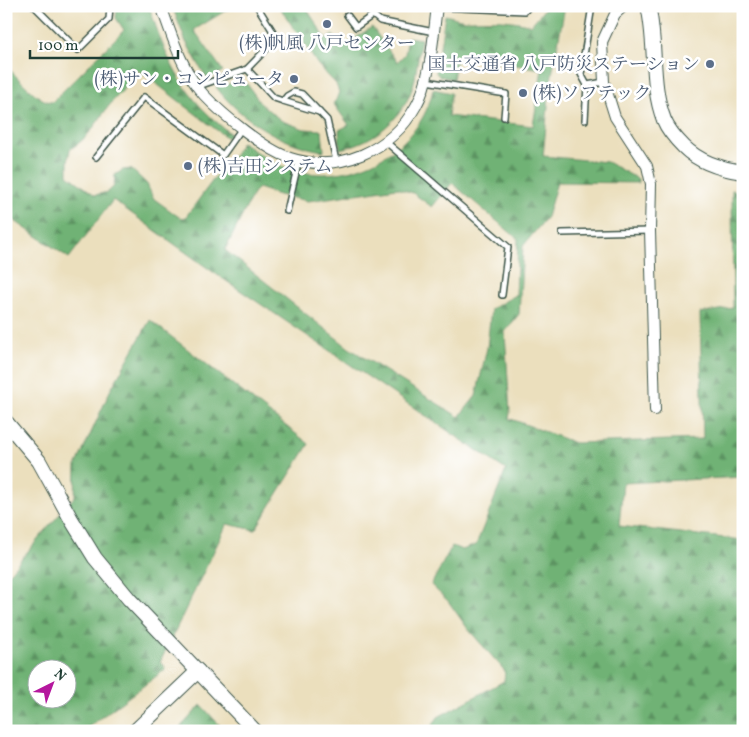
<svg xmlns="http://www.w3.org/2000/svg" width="749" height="737" viewBox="0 0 749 737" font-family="Vollkorn,'Noto Serif JP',serif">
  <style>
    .forest { fill: url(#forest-firs); stroke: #477854; fill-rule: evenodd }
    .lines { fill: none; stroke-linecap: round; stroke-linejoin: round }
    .lane-casing { stroke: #3e5549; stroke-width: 8 }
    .street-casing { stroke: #3e5549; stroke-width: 12 }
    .secondary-casing { stroke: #3e5549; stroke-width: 16 }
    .lane { stroke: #fff; stroke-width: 5 }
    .street { stroke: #fff; stroke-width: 10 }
    .secondary { stroke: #fff; stroke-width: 14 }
    .service-dot { fill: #5c6f8a; stroke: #fff; stroke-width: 2 }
    .labels { text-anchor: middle; stroke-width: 5; stroke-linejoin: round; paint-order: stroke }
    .service-label { font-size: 18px; fill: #4e5e75; stroke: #fff; text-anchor: end }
  </style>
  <defs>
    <pattern id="forest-firs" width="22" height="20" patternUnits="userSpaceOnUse" patternTransform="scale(1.25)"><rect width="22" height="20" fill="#6fb275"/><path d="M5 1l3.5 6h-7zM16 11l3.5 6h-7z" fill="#5b9261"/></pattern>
  </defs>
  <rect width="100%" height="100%" fill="#fff"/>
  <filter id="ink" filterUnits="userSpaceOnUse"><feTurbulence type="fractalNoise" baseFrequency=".02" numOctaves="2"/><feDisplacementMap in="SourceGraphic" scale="10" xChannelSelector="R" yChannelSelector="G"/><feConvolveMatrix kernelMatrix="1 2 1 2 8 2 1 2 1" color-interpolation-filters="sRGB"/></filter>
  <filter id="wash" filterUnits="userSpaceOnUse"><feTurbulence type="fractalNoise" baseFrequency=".0096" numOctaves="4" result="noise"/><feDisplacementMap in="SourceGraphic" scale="20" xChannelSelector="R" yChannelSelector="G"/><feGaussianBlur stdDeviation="1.12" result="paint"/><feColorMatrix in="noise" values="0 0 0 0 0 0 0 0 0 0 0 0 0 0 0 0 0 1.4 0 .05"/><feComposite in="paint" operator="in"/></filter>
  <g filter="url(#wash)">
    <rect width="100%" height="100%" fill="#ebdfbd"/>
    <g class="forest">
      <path d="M 117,6 L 149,6 C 168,64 182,96 231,134 L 227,138 L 149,78 L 137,70 C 130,76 129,83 123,90 C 120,94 116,97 112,102 C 98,119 90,138 70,149 L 68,161 L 68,175 L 95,195 L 108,192 L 114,186 L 115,175 L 123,170 L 131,169 L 147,184 L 153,198 L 179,217 L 185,218 L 216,176 L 234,155 L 242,142 C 259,154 275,166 296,171 C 353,185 422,149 433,89 L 451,93 L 448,116 L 533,126 L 542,69 L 457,56 L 453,79 L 439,76 L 436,73 L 445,15 C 454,17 464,21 472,20 C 494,19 509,19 531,25 L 547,6 L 565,6 L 550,85 L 543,156 L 607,162 L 638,179 L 639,183 L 557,182 L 547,217 L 523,246 L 519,314 L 505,332 L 510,413 L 509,419 L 514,420 L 575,443 L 703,439 L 700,313 L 733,308 L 732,190 L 743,192 L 743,477 L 623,483 L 619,526 L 743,540 L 743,731 L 429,731 L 438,717 L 504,681 L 505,671 L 468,629 L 448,601 L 431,585 L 452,546 L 462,550 L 476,545 L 506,470 L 213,272 L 113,200 L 69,258 L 6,215 L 6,66 C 16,75 39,103 52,102 L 124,30 L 116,18 ZM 452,183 L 518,239 L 516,295 L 491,309 L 487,348 L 476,396 L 459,417 L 349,348 L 225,250 L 254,192 L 258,188 L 279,195 L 308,201 L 397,188 L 413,193 L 432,207 Z"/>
      <polygon points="172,6 233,6 194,30 223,71 210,78 206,77 186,42"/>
      <path d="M 279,6 L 305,6 L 326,39 L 333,35 L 342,47 L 372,27 L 397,62 L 405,54 L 408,37 L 421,39 C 419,52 417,65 415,78 C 407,116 377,141 340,149 L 339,130 L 349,125 L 333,103 L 336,100 L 339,92 L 336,84 L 318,65 Z"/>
      <path d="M 241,81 L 247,84 L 262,105 L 282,121 L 304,129 L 320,130 L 322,132 L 324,151 C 284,146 240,119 216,87 Z"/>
      <path d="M 150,320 L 309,444 L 255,530 L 227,524 L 160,662 L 166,669 L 83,731 L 6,731 L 6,577 L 75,496 L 76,466 L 110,391 ZM 38,670 L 68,670 L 68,700 L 38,700 Z"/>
      <polygon points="201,705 225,731 177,731"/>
    </g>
  </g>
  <g filter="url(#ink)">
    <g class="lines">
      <g class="lane-casing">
        <g id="lane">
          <polyline points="34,6 78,50 109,19 110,6"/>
          <polyline points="437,7 525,11 529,6"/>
          <polyline points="347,15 356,27 373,15 380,21 434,32"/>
          <polyline points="373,15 375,6"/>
          <polyline points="247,69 277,38 257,6"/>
          <polyline points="426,81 506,94 504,117"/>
          <polyline points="587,85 604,82"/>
          <polyline points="199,86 247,69 274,98 283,101 287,96 294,92 302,94 327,120 336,161"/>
          <polyline points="283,101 319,112"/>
          <polyline points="585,120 587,85 581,74 592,6"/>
          <polyline points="386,142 508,247 502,295"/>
          <polyline points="96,157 144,97 223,155 242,128"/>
          <polyline points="287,211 299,160"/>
          <polyline points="562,233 650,231"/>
        </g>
      </g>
      <g class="street-casing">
        <g id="street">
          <path d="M 161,6 C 172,36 182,71 204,95 C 223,115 264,149 290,158 C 339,174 392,150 416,106 C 431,80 433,37 437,6"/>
          <polyline points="624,6 615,14 602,42 604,82 615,117 647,166 651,184 650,231 655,410"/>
        </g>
      </g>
      <g class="secondary-casing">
        <g id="secondary">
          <path d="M 648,6 C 657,43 650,84 664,120 C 668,130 677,140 684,147 C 700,163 721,169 743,172"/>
          <polyline points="6,422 39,461 71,519 95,558 129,599 255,731"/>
          <polyline points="135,731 198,671"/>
        </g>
      </g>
      <use href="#lane" class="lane"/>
      <use href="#street" class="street"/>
      <use href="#secondary" class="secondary"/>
    </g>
  </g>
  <g class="service-dot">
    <circle cx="327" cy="24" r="5"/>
    <circle cx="710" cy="64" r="5"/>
    <circle cx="294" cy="79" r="5"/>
    <circle cx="523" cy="93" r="5"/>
    <circle cx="188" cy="166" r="5"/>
  </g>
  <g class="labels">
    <g class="service-label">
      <text x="327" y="49" text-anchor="middle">(株)帆風 八戸センター</text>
      <text x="700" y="70">国土交通省 八戸防災ステーション</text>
      <text x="284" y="85">(株)サン・コンピュータ</text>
      <text x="533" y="99" text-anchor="start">(株)ソフテック</text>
      <text x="198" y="172" text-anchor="start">(株)吉田システム</text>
    </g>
  </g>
  <rect width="749" height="737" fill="none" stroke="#fff" stroke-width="25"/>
  <g transform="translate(52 684) rotate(42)"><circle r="24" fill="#ffffff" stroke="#a5b1ae"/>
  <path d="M0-4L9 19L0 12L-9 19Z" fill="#b5179e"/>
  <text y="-8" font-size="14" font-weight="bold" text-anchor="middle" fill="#1f3d34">N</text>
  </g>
  <path d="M30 50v8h148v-8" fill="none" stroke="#1f3d34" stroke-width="2.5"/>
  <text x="38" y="50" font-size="15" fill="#1f3d34" stroke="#ffffff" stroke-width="4" paint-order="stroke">100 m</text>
</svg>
